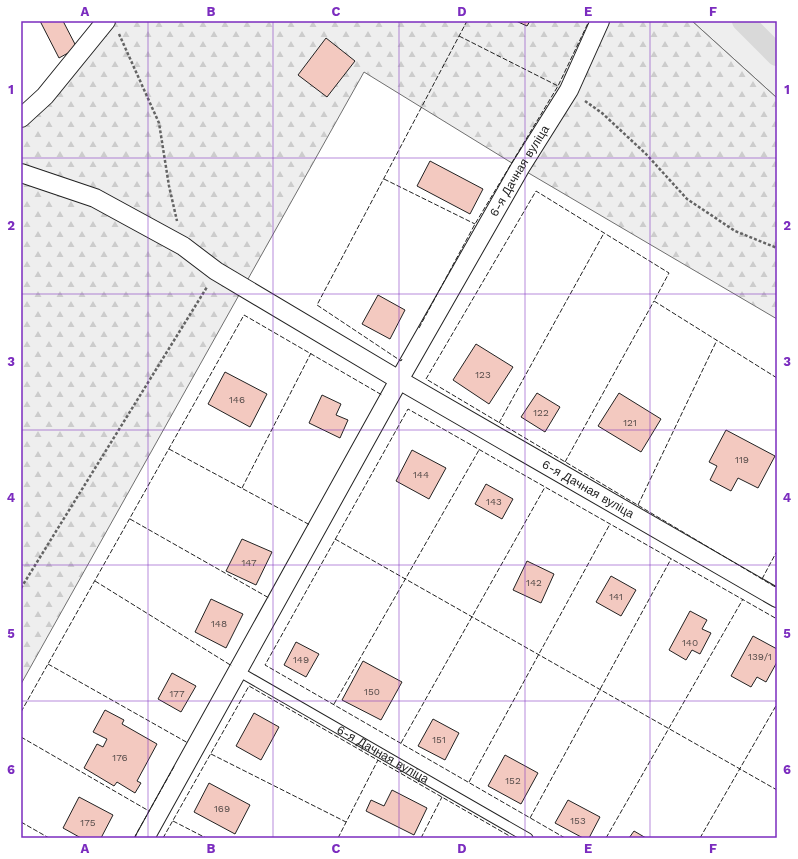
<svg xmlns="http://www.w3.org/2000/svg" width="798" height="859" viewBox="0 0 798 859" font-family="'Work Sans',sans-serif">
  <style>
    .green { fill: #eee; stroke: #6f6f6f }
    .forest { fill: url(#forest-firs); stroke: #6f6f6f }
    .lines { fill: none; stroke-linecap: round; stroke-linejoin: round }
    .canal { stroke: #d9d9d9; stroke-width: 22 }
    .building { fill: #f3c9c0; stroke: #222 }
    .service-casing { stroke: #222; stroke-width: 11 }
    .minor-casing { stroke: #222; stroke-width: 20 }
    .path { stroke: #646464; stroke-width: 2.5; stroke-dasharray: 3 2; stroke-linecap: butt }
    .service { stroke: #fff; stroke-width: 9 }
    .minor { stroke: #fff; stroke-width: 18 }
    .fence { stroke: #222; stroke-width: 1; stroke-dasharray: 5 2; stroke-linecap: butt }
    .grid { fill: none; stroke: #7b2cbf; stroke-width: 1; stroke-opacity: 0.55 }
    .labels { text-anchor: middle; stroke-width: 3; stroke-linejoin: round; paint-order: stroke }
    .number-label { font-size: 10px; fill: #564c4a }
    .street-label { font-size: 12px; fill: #222; stroke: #fff }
    .neatline { fill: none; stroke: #7b2cbf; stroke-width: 1.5 }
    .grid-label { font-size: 13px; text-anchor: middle; font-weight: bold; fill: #7b2cbf }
  </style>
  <defs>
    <pattern id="forest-firs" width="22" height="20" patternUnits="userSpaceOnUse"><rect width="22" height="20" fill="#eee"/><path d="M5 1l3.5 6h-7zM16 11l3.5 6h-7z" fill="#ccc"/></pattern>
  </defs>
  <rect width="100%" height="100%" fill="#fff"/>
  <polygon class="green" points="692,21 777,21 777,98"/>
  <polygon class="forest" points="105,21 692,21 777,98 777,319 520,168 364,72 21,684 21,109"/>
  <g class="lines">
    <polyline class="canal" points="743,21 777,55"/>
  </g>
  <g class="building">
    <polygon points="40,21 63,21 77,48 59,58"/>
    <polygon points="516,21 530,21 527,26"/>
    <polygon points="326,38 355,61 327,97 298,75"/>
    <polygon points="430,161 483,189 470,214 417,186"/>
    <polygon points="378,295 405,310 390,339 362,324"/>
    <polygon points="476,344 513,367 489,404 453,380"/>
    <polygon points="225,372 267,394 250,427 208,404"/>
    <polygon points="537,393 560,407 545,432 521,417"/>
    <polygon points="619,393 661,419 641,452 598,426"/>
    <polygon points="322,395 341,404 336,415 348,420 340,438 309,423"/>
    <polygon points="726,430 775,456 758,488 738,478 731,491 710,480 717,466 709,462"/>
    <polygon points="412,450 446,468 429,499 396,481"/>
    <polygon points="486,484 513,499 502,519 475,504"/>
    <polygon points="242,539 272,552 256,585 226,571"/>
    <polygon points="527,561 554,574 541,603 513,590"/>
    <polygon points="611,576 636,590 621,616 596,602"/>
    <polygon points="211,599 243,614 226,648 195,632"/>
    <polygon points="690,611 707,620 702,629 711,633 700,654 692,650 686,660 669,650"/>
    <polygon points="753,636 777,649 777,662 766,682 757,677 751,687 731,676"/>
    <polygon points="296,642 319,654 306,677 284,665"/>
    <polygon points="363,661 402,682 381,720 342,700"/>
    <polygon points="172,673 196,686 181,712 158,699"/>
    <polygon points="105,710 124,720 122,724 157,744 137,781 141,783 135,793 117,782 114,786 84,768 97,744 103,747 107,739 93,732"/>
    <polygon points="254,713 279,727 261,760 236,746"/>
    <polygon points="433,719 459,733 445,760 418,746"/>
    <polygon points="505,755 538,773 521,804 488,786"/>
    <polygon points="209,783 250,805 235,834 194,812"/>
    <polygon points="392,790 427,808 414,835 366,811 371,800 384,806"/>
    <polygon points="79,797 113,815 101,838 81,838 63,828"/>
    <polygon points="568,800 600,817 589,838 583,838 555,823"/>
    <polygon points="634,831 646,838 629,838"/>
  </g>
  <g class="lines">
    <g class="service-casing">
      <g id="service">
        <path id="s1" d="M 238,671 L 528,838"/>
      </g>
    </g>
    <g class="minor-casing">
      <g id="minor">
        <polyline points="21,118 45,96 106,21"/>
        <path id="s2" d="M 21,173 L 95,198 L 183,246 L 216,271 L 399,380 L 777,598"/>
        <path id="s3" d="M 145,838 L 399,380 L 520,168 L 569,90 L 600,21"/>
      </g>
    </g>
    <g class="path">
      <polyline points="119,34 159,123 169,186 177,221"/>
      <polyline points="585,101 602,113 646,154 687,199 735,231 777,248"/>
      <polyline points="21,588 207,287"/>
    </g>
    <use href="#service" class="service"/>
    <use href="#minor" class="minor"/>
    <g class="fence">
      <polyline points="459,36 558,86"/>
      <polyline points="384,179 475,224"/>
      <polyline points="419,328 475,224 558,86 589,21"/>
      <polyline points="402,359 401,361 317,305 467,21"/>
      <polyline points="777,378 654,301 669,273 536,191 426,379 777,588"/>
      <polyline points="499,423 604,233"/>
      <polyline points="169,449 310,525"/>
      <polyline points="565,462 654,301"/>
      <polyline points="242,488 311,353"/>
      <polyline points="638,505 717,340"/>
      <polyline points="130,519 269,598"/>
      <polyline points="335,539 777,790"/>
      <polyline points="762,579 777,551"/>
      <polyline points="95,581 232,666"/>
      <polyline points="48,664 188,743"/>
      <polyline points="334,704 479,450"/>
      <polyline points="21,712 244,315 382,395"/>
      <polyline points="21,737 149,811"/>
      <polyline points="401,743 545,487"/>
      <polyline points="211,754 346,822"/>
      <polyline points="469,782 610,524"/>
      <polyline points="530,818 671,559"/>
      <polyline points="173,821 206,838"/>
      <polyline points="21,822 49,838"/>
      <polyline points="134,838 175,765"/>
      <polyline points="163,838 249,686 513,838"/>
      <polyline points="338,838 378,760"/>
      <polyline points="421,838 442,797"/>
      <polyline points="565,838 265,665 408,409 777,619"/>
      <polyline points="606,838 743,599"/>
      <polyline points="700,838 777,704"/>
    </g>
  </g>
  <path class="grid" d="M 148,21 L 148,838M 273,21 L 273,838M 399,21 L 399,838M 525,21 L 525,838M 650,21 L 650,838M 21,158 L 777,158M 21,294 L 777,294M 21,430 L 777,430M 21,565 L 777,565M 21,701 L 777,701"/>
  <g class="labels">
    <g class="number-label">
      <text x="483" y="378">123</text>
      <text x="237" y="403">146</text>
      <text x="541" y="416">122</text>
      <text x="630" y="426">121</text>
      <text x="742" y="463">119</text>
      <text x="421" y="478">144</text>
      <text x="494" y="505">143</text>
      <text x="249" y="566">147</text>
      <text x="534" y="586">142</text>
      <text x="616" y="600">141</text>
      <text x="219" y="627">148</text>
      <text x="690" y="646">140</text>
      <text x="760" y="660">139/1</text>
      <text x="301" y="663">149</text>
      <text x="372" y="695">150</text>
      <text x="177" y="697">177</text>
      <text x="439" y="743">151</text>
      <text x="120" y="761">176</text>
      <text x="513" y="784">152</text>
      <text x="222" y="812">169</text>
      <text x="578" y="824">153</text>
      <text x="88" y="826">175</text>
    </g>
    <g class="street-label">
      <text dy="4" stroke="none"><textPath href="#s3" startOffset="765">6-я Дачная вуліца</textPath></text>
      <text dy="4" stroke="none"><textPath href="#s2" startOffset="651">6-я Дачная вуліца</textPath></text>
      <text dy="4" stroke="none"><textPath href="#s1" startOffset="167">6-я Дачная вуліца</textPath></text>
    </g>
  </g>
  <rect width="798" height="859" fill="none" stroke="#ffffff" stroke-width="44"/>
  <rect x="22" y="22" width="754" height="815" class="neatline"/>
  <g class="grid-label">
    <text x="85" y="16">A</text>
    <text x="211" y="16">B</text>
    <text x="336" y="16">C</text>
    <text x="462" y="16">D</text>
    <text x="588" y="16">E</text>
    <text x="713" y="16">F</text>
    <text x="11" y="94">1</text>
    <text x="787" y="94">1</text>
    <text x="11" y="230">2</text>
    <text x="787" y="230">2</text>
    <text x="11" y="366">3</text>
    <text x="787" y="366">3</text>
    <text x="11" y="502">4</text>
    <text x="787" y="502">4</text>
    <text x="11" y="638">5</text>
    <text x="787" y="638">5</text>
    <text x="11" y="774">6</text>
    <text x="787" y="774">6</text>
    <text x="85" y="853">A</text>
    <text x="211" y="853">B</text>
    <text x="336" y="853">C</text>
    <text x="462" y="853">D</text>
    <text x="588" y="853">E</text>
    <text x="713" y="853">F</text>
  </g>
</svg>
